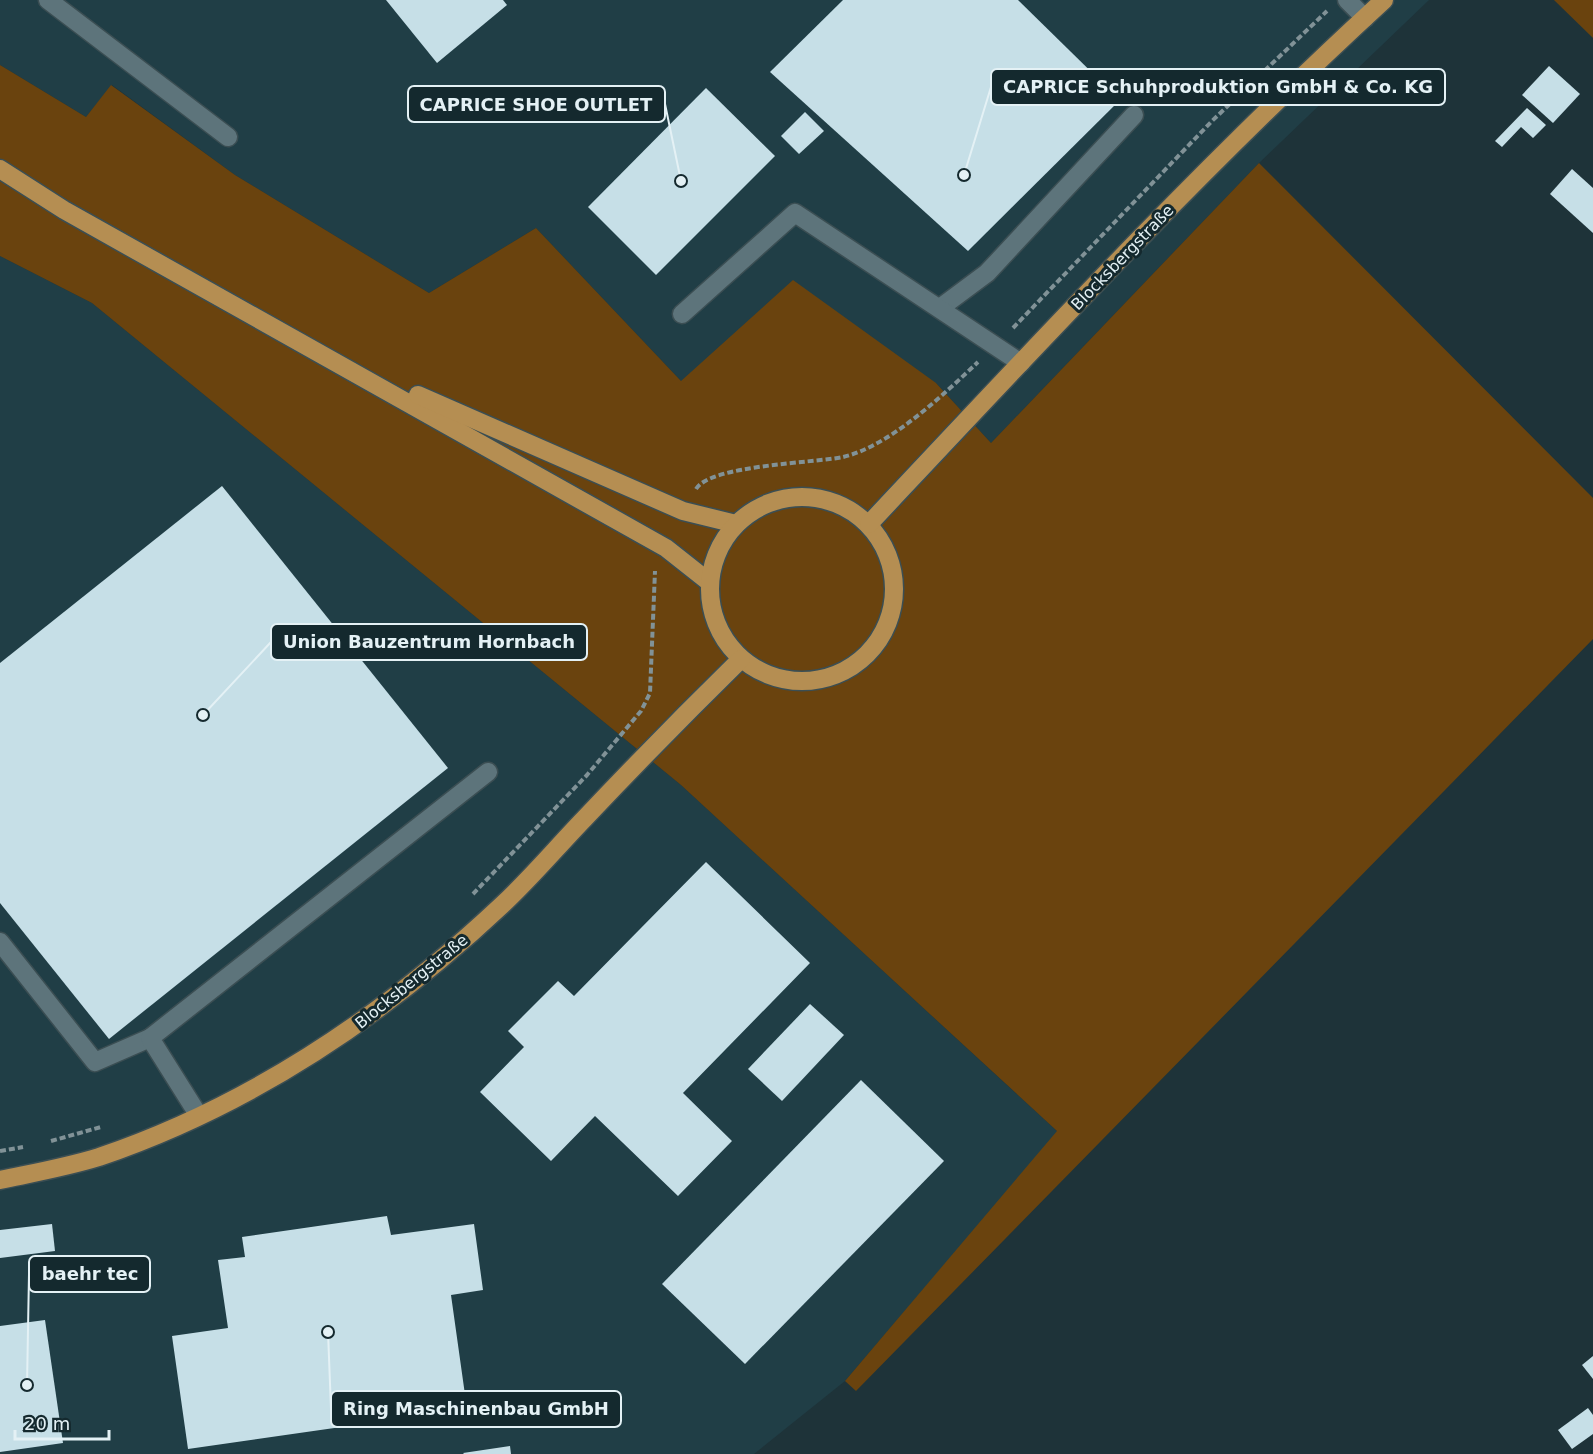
<svg xmlns="http://www.w3.org/2000/svg" width="1593" height="1454" viewBox="0 0 1593 1454" font-family="'DejaVu Sans',sans-serif">
  <style>
    .built { fill: #203e46 }
    .green { fill: #6a430e }
    .building { fill: #c6dfe7 }
    .lines { fill: none; stroke-linecap: round; stroke-linejoin: round }
    .minor-casing { stroke: #3b4e53; stroke-width: 21 }
    .major-casing { stroke: #3b4e53; stroke-width: 21 }
    .path { stroke: #819297; stroke-width: 4; stroke-dasharray: 6 3; stroke-linecap: butt }
    .minor { stroke: #5d747b; stroke-width: 18 }
    .major { stroke: #b58e52; stroke-width: 18 }
    .labels { text-anchor: middle; stroke-width: 6; stroke-linejoin: round; paint-order: stroke }
    .street-label { font-size: 16px; fill: #e4f1f5; stroke: #14292e }
    .leader { fill: none; stroke: #e4f1f5; stroke-width: 2 }
    .callout-dot { fill: #e4f1f5; stroke: #14292e; stroke-width: 2 }
    .callout { fill: #14292e; stroke: #e4f1f5; stroke-width: 2 }
    .callout-label { font-size: 18px; text-anchor: middle; font-weight: bold; fill: #e4f1f5 }
  </style>
  <rect width="100%" height="100%" fill="#1e3339"/>
  <g class="built">
    <polygon points="0,0 1429,0 1259,163 991,443 936,383 681,381 536,228 429,293 235,175 112,85 86,117 0,65"/>
    <polygon points="0,256 92,303 681,785 1058,1132 845,1381 754,1454 0,1454"/>
  </g>
  <g class="green">
    <polygon points="1554,0 1593,0 1593,38"/>
    <polygon points="0,65 86,117 111,85 235,175 429,293 536,228 681,381 793,280 936,383 991,443 1259,163 1593,498 1593,639 856,1391 845,1381 1057,1131 681,785 92,303 0,256"/>
  </g>
  <g class="building">
    <polygon points="386,0 503,0 507,5 437,63"/>
    <polygon points="843,0 1018,0 1120,100 968,251 770,72"/>
    <polygon points="1549,66 1580,94 1553,123 1522,95"/>
    <polygon points="706,88 775,156 656,275 588,207"/>
    <polygon points="1527,108 1546,125 1533,138 1521,127 1502,147 1495,141"/>
    <polygon points="805,112 824,131 799,154 781,136"/>
    <polygon points="1572,169 1593,188 1593,233 1550,194"/>
    <polygon points="222,486 448,768 109,1039 0,903 0,663"/>
    <polygon points="706,862 810,963 683,1093 732,1141 678,1196 595,1116 551,1161 480,1092 524,1047 508,1031 558,981 574,996"/>
    <polygon points="810,1004 844,1035 782,1101 748,1069"/>
    <polygon points="861,1080 944,1161 745,1364 662,1284"/>
    <polygon points="387,1216 391,1235 474,1224 483,1290 451,1295 467,1409 188,1449 172,1336 228,1328 218,1260 245,1257 242,1237"/>
    <polygon points="52,1224 55,1251 0,1258 0,1230"/>
    <polygon points="45,1320 63,1443 0,1452 0,1326"/>
    <polygon points="1593,1356 1593,1379 1582,1365"/>
    <polygon points="1588,1408 1593,1415 1593,1434 1572,1449 1558,1430"/>
    <polygon points="510,1446 511,1454 464,1454 463,1453"/>
  </g>
  <g class="lines">
    <g class="minor-casing">
      <g id="minor">
        <polyline points="48,0 228,137"/>
        <polyline points="1347,0 1365,18"/>
        <polyline points="940,308 987,273 1134,115"/>
        <polyline points="682,314 795,213 1021,363"/>
        <polyline points="0,942 95,1062 150,1038"/>
        <polyline points="199,1116 150,1038 488,772"/>
      </g>
    </g>
    <g class="major-casing">
      <g id="major">
        <polyline points="0,169 64,210 666,548 709,582"/>
        <polyline points="418,395 683,511 736,524"/>
        <circle cx="802" cy="589" r="92"/>
        <path d="M 869,524 C 1037,345 1203,166 1384,0"/>
        <path d="M 0,1180 C 33,1173 67,1167 99,1157 C 252,1105 385,1015 502,905 C 531,878 557,847 585,818 C 636,764 688,711 741,659"/>
      </g>
    </g>
    <g class="path">
      <polyline points="1013,328 1212,121 1327,11"/>
      <path d="M 696,489 C 710,465 814,463 843,457 C 890,446 943,395 978,362"/>
      <polyline points="473,894 587,775 641,711 650,693 655,571"/>
      <polyline points="51,1141 101,1127"/>
      <polyline points="0,1151 23,1147"/>
    </g>
    <use href="#minor" class="minor"/>
    <use href="#major" class="major"/>
  </g>
  <g class="labels">
    <g class="street-label">
      <text transform="translate(1122 257) rotate(-46)" y="6">Blocksbergstraße</text>
      <text transform="translate(411 981) rotate(-39)" y="6">Blocksbergstraße</text>
    </g>
  </g>
  <path class="leader" d="M964 175L991 87M681 181L665 104M203 715L271 642M27 1385L29 1274M328 1332L331 1409"/>
  <g class="callout-dot">
    <circle cx="964" cy="175" r="6"/>
    <circle cx="681" cy="181" r="6"/>
    <circle cx="203" cy="715" r="6"/>
    <circle cx="27" cy="1385" r="6"/>
    <circle cx="328" cy="1332" r="6"/>
  </g>
  <g class="callout">
    <rect x="991" y="69" width="454" height="36" rx="6"/>
    <rect x="408" y="86" width="257" height="36" rx="6"/>
    <rect x="271" y="624" width="316" height="36" rx="6"/>
    <rect x="29" y="1256" width="121" height="36" rx="6"/>
    <rect x="331" y="1391" width="290" height="36" rx="6"/>
  </g>
  <g class="callout-label">
    <text x="1218" y="93">CAPRICE Schuhproduktion GmbH &amp; Co. KG</text>
    <text x="536" y="111">CAPRICE SHOE OUTLET</text>
    <text x="429" y="648">Union Bauzentrum Hornbach</text>
    <text x="90" y="1280">baehr tec</text>
    <text x="476" y="1415">Ring Maschinenbau GmbH</text>
  </g>
  <path d="M15 1430v9h94v-9" fill="none" stroke="#e4f1f5" stroke-width="3"/>
  <text x="24" y="1430" font-size="18" fill="#e4f1f5" stroke="#14292e" stroke-width="4.5" paint-order="stroke">20 m</text>
</svg>
